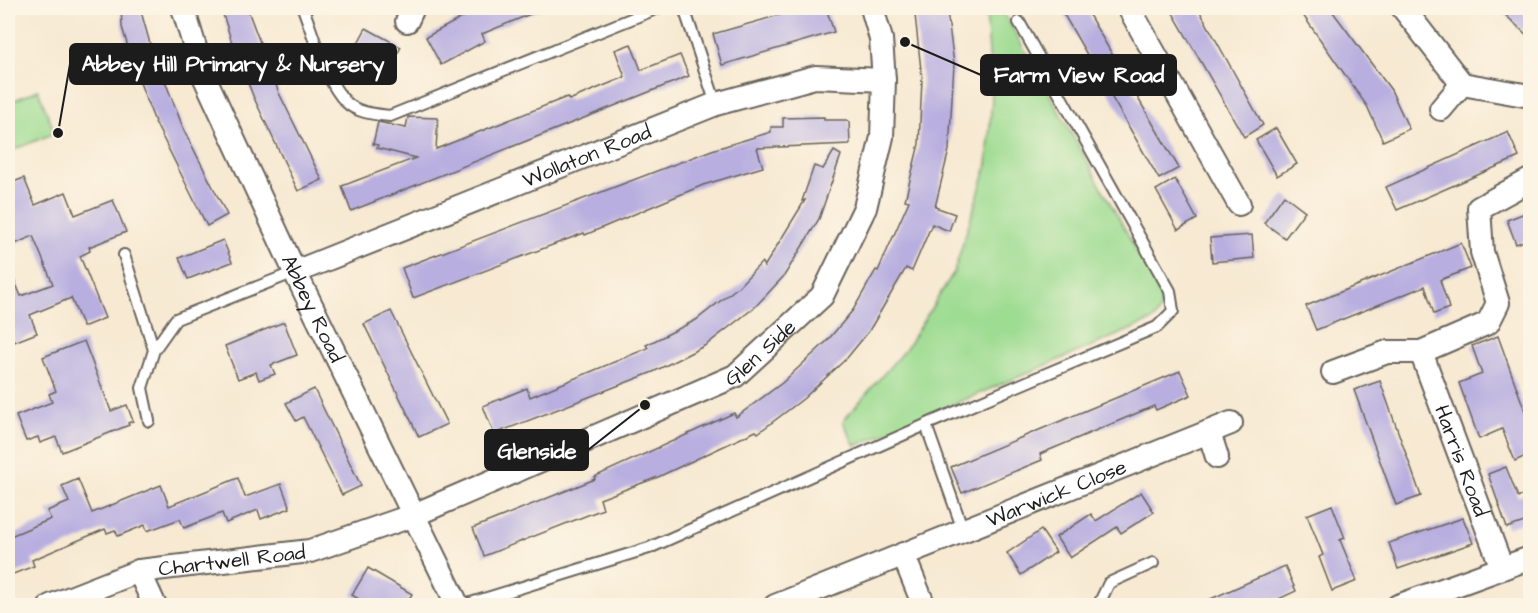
<svg xmlns="http://www.w3.org/2000/svg" width="1538" height="613" viewBox="0 0 1538 613" font-family="'Architects Daughter',sans-serif">
  <style>
    .green { fill: #9edc92; stroke: #5d7c57; stroke-width: 1.5 }
    .building { fill: #b8afe0 }
    .lines { fill: none; stroke-linecap: round; stroke-linejoin: round }
    .service-casing { stroke: #69645c; stroke-width: 14 }
    .minor-casing { stroke: #69645c; stroke-width: 26 }
    .service { stroke: #fff; stroke-width: 10 }
    .minor { stroke: #fff; stroke-width: 22 }
    .labels { text-anchor: middle; stroke-width: 5; stroke-linejoin: round; paint-order: stroke }
    .street-label { font-size: 21px; fill: #1c1c1c; stroke: #fcf5e5 }
    .leader { fill: none; stroke: #1c1c1c; stroke-width: 2 }
    .callout-dot { fill: #1c1c1c; stroke: #fcf5e5; stroke-width: 2 }
    .callout { fill: #1c1c1c; stroke: #1c1c1c; stroke-width: 2 }
    .callout-label { font-size: 22px; text-anchor: middle; font-weight: bold; fill: #fff }
  </style>
  <rect width="100%" height="100%" fill="#fcf5e5"/>
  <filter id="ink" filterUnits="userSpaceOnUse"><feTurbulence type="fractalNoise" baseFrequency=".0167" numOctaves="2"/><feDisplacementMap in="SourceGraphic" scale="12" xChannelSelector="R" yChannelSelector="G"/><feConvolveMatrix kernelMatrix="1 2 1 2 8 2 1 2 1" color-interpolation-filters="sRGB"/></filter>
  <filter id="wash" filterUnits="userSpaceOnUse"><feTurbulence type="fractalNoise" baseFrequency=".008" numOctaves="4" result="noise"/><feDisplacementMap in="SourceGraphic" scale="24" xChannelSelector="R" yChannelSelector="G"/><feGaussianBlur stdDeviation="1.35" result="paint"/><feColorMatrix in="noise" values="0 0 0 0 0 0 0 0 0 0 0 0 0 0 0 0 0 1.4 0 .05"/><feComposite in="paint" operator="in"/></filter>
  <g filter="url(#wash)">
    <rect width="100%" height="100%" fill="#f7e9d2"/>
    <g class="green">
      <path d="M 1001,8 L 1159,290 C 1162,302 1162,311 1153,320 L 855,446 L 843,421 L 907,347 L 954,272 L 987,166 L 992,98 L 986,10 Z"/>
      <polygon points="38,90 55,133 8,152 8,103"/>
    </g>
    <g id="blocks">
      <g class="building">
        <polygon points="121,8 140,8 158,72 161,71 184,130 227,215 207,226 155,122 134,67 122,27"/>
        <polygon points="221,8 247,8 279,93 322,180 298,191 254,98 233,46"/>
        <polygon points="480,8 545,8 482,34 485,41 441,65 426,37"/>
        <polygon points="804,8 826,8 834,32 722,65 713,34"/>
        <polygon points="1060,8 1085,8 1179,168 1159,179"/>
        <polygon points="1183,8 1198,8 1263,125 1244,137 1173,13"/>
        <polygon points="1298,8 1330,8 1391,90 1409,129 1383,141 1367,106"/>
        <polygon points="1498,8 1530,8 1530,38"/>
        <polygon points="947,11 954,64 949,150 935,207 955,214 949,231 932,224 912,271 906,268 869,331 847,358 803,399 758,433 756,431 658,477 600,499 603,509 484,556 473,528 595,479 594,477 734,413 736,417 782,383 827,341 853,310 876,270 878,271 909,201 905,200 919,144 922,79 915,15"/>
        <polygon points="366,28 401,47 388,71 353,52"/>
        <polygon points="631,44 641,70 680,55 689,76 351,211 342,186 416,158 377,148 378,145 373,144 378,122 406,128 408,117 438,118 436,149 567,97 569,100 625,77 615,50"/>
        <polygon points="824,117 824,120 846,120 849,122 850,144 757,148 763,167 703,185 585,235 584,233 413,298 402,268 712,150 771,132 771,127 783,127 783,118"/>
        <polygon points="1276,128 1297,164 1277,176 1256,140"/>
        <polygon points="1508,132 1519,157 1397,210 1386,187"/>
        <polygon points="834,151 841,155 819,219 784,276 755,307 706,345 653,372 494,434 483,406 527,388 530,397 648,348 646,345 696,320 738,287 762,262 764,267 805,200 802,201 814,166 823,169"/>
        <polygon points="24,178 35,205 66,192 75,215 113,200 126,232 89,247 90,251 80,256 105,318 83,327 71,298 30,315 37,333 14,342 8,325 8,265 21,296 53,284 33,236 8,247 8,184"/>
        <polygon points="1175,179 1197,219 1178,230 1156,190"/>
        <polygon points="1284,195 1305,211 1285,238 1264,223"/>
        <polygon points="1530,211 1530,239 1516,244 1507,220"/>
        <polygon points="1252,235 1254,258 1212,262 1210,238"/>
        <polygon points="223,240 232,262 188,279 179,258"/>
        <polygon points="1461,243 1471,268 1440,280 1449,308 1434,314 1425,286 1316,330 1306,306"/>
        <polygon points="391,311 447,424 419,437 364,324"/>
        <polygon points="284,322 297,355 271,365 275,374 259,380 256,372 238,379 225,346"/>
        <polygon points="1498,336 1530,425 1530,454 1515,461 1502,429 1479,439 1459,383 1482,374 1472,346"/>
        <polygon points="84,341 111,411 127,405 133,421 128,423 129,425 62,452 56,437 40,443 38,437 26,441 16,416 52,402 49,394 56,391 43,357"/>
        <polygon points="1180,371 1191,395 1156,410 1154,406 1040,454 1042,460 962,493 951,467"/>
        <polygon points="1380,381 1421,496 1396,505 1354,390"/>
        <polygon points="314,389 361,486 342,495 303,417 296,421 286,403"/>
        <polygon points="1506,467 1518,497 1530,492 1530,520 1507,528 1488,474"/>
        <polygon points="238,478 245,497 281,484 290,508 261,519 258,510 226,523 222,513 184,528 180,519 147,531 145,525 118,536 115,530 107,533 105,529 32,560 34,566 8,576 8,537 51,519 47,511 69,502 62,486 78,479 92,513 161,485 169,506"/>
        <polygon points="1141,492 1154,512 1121,533 1117,527 1070,558 1056,537 1091,514 1096,521"/>
        <polygon points="1332,505 1345,538 1340,540 1357,581 1332,591 1319,557 1323,555 1307,515"/>
        <polygon points="1463,518 1473,543 1398,569 1389,543"/>
        <polygon points="1041,530 1056,552 1021,575 1007,553"/>
        <polygon points="1285,566 1296,591 1264,606 1195,606"/>
        <polygon points="368,568 412,594 405,606 370,606 352,595"/>
      </g>
    </g>
  </g>
  <g filter="url(#ink)">
    <use href="#blocks" fill-opacity="0" stroke="#69645c" stroke-width="1.5"/>
    <g class="lines">
      <g class="service-casing">
        <g id="service">
          <path d="M 303,8 C 313,34 326,83 346,102 C 357,113 374,114 390,116 L 658,8"/>
          <polyline points="684,8 716,104"/>
          <polyline points="124,255 154,350"/>
          <polyline points="149,421 142,388 154,350 176,319 295,272"/>
          <polyline points="926,425 963,530"/>
          <polyline points="461,606 649,548 932,422 1157,327 1173,311 1170,291 1019,22"/>
          <polyline points="1098,606 1109,583 1153,563"/>
        </g>
      </g>
      <g class="minor-casing">
        <g id="minor">
          <path id="s1" d="M 183,8 L 203,74 L 295,272 L 458,606"/>
          <polyline points="1129,8 1239,204"/>
          <polyline points="1403,8 1462,84"/>
          <polyline points="407,21 413,8"/>
          <polyline points="1462,84 1530,96"/>
          <polyline points="1441,109 1462,84"/>
          <path id="s2" d="M 295,272 L 716,104 L 815,77 L 884,80"/>
          <path id="s3" d="M 1421,352 L 1502,568"/>
          <polyline points="1333,372 1387,352 1421,352 1488,323 1498,303 1482,252 1479,208 1530,180"/>
          <polyline points="1209,432 1217,457"/>
          <polyline points="903,554 924,606"/>
          <polyline points="139,571 155,606"/>
          <path id="s4" d="M 50,606 L 139,571 L 310,551 L 414,515 L 735,376 L 822,296 L 865,208 L 882,137 L 884,80 L 881,39 L 872,8"/>
          <path id="s5" d="M 775,606 L 1231,423"/>
          <polyline points="1398,606 1530,558"/>
        </g>
      </g>
      <use href="#service" class="service"/>
      <use href="#minor" class="minor"/>
    </g>
  </g>
  <g class="labels">
    <g class="street-label">
      <text dy="7" stroke="none"><textPath href="#s2" startOffset="314">Wollaton Road</textPath></text>
      <text dy="7" stroke="none"><textPath href="#s1" startOffset="328">Abbey Road</textPath></text>
      <text dy="7" stroke="none"><textPath href="#s4" startOffset="762">Glen Side</textPath></text>
      <text dy="7" stroke="none"><textPath href="#s3" startOffset="116">Harris Road</textPath></text>
      <text dy="7" stroke="none"><textPath href="#s5" startOffset="303">Warwick Close</textPath></text>
      <text dy="7" stroke="none"><textPath href="#s4" startOffset="189">Chartwell Road</textPath></text>
    </g>
  </g>
  <path class="leader" d="M58 133L70 64M905 42L981 75M645 405L588 450"/>
  <g class="callout-dot">
    <circle cx="58" cy="133" r="6"/>
    <circle cx="905" cy="42" r="6"/>
    <circle cx="645" cy="405" r="6"/>
  </g>
  <g class="callout">
    <rect x="70" y="44" width="326" height="40" rx="6"/>
    <rect x="981" y="55" width="195" height="40" rx="6"/>
    <rect x="485" y="430" width="103" height="40" rx="6"/>
  </g>
  <g class="callout-label">
    <text x="233" y="71">Abbey Hill Primary &amp; Nursery</text>
    <text x="1079" y="82">Farm View Road</text>
    <text x="537" y="458">Glenside</text>
  </g>
  <rect width="1538" height="613" fill="none" stroke="#fcf5e5" stroke-width="30"/>
</svg>
